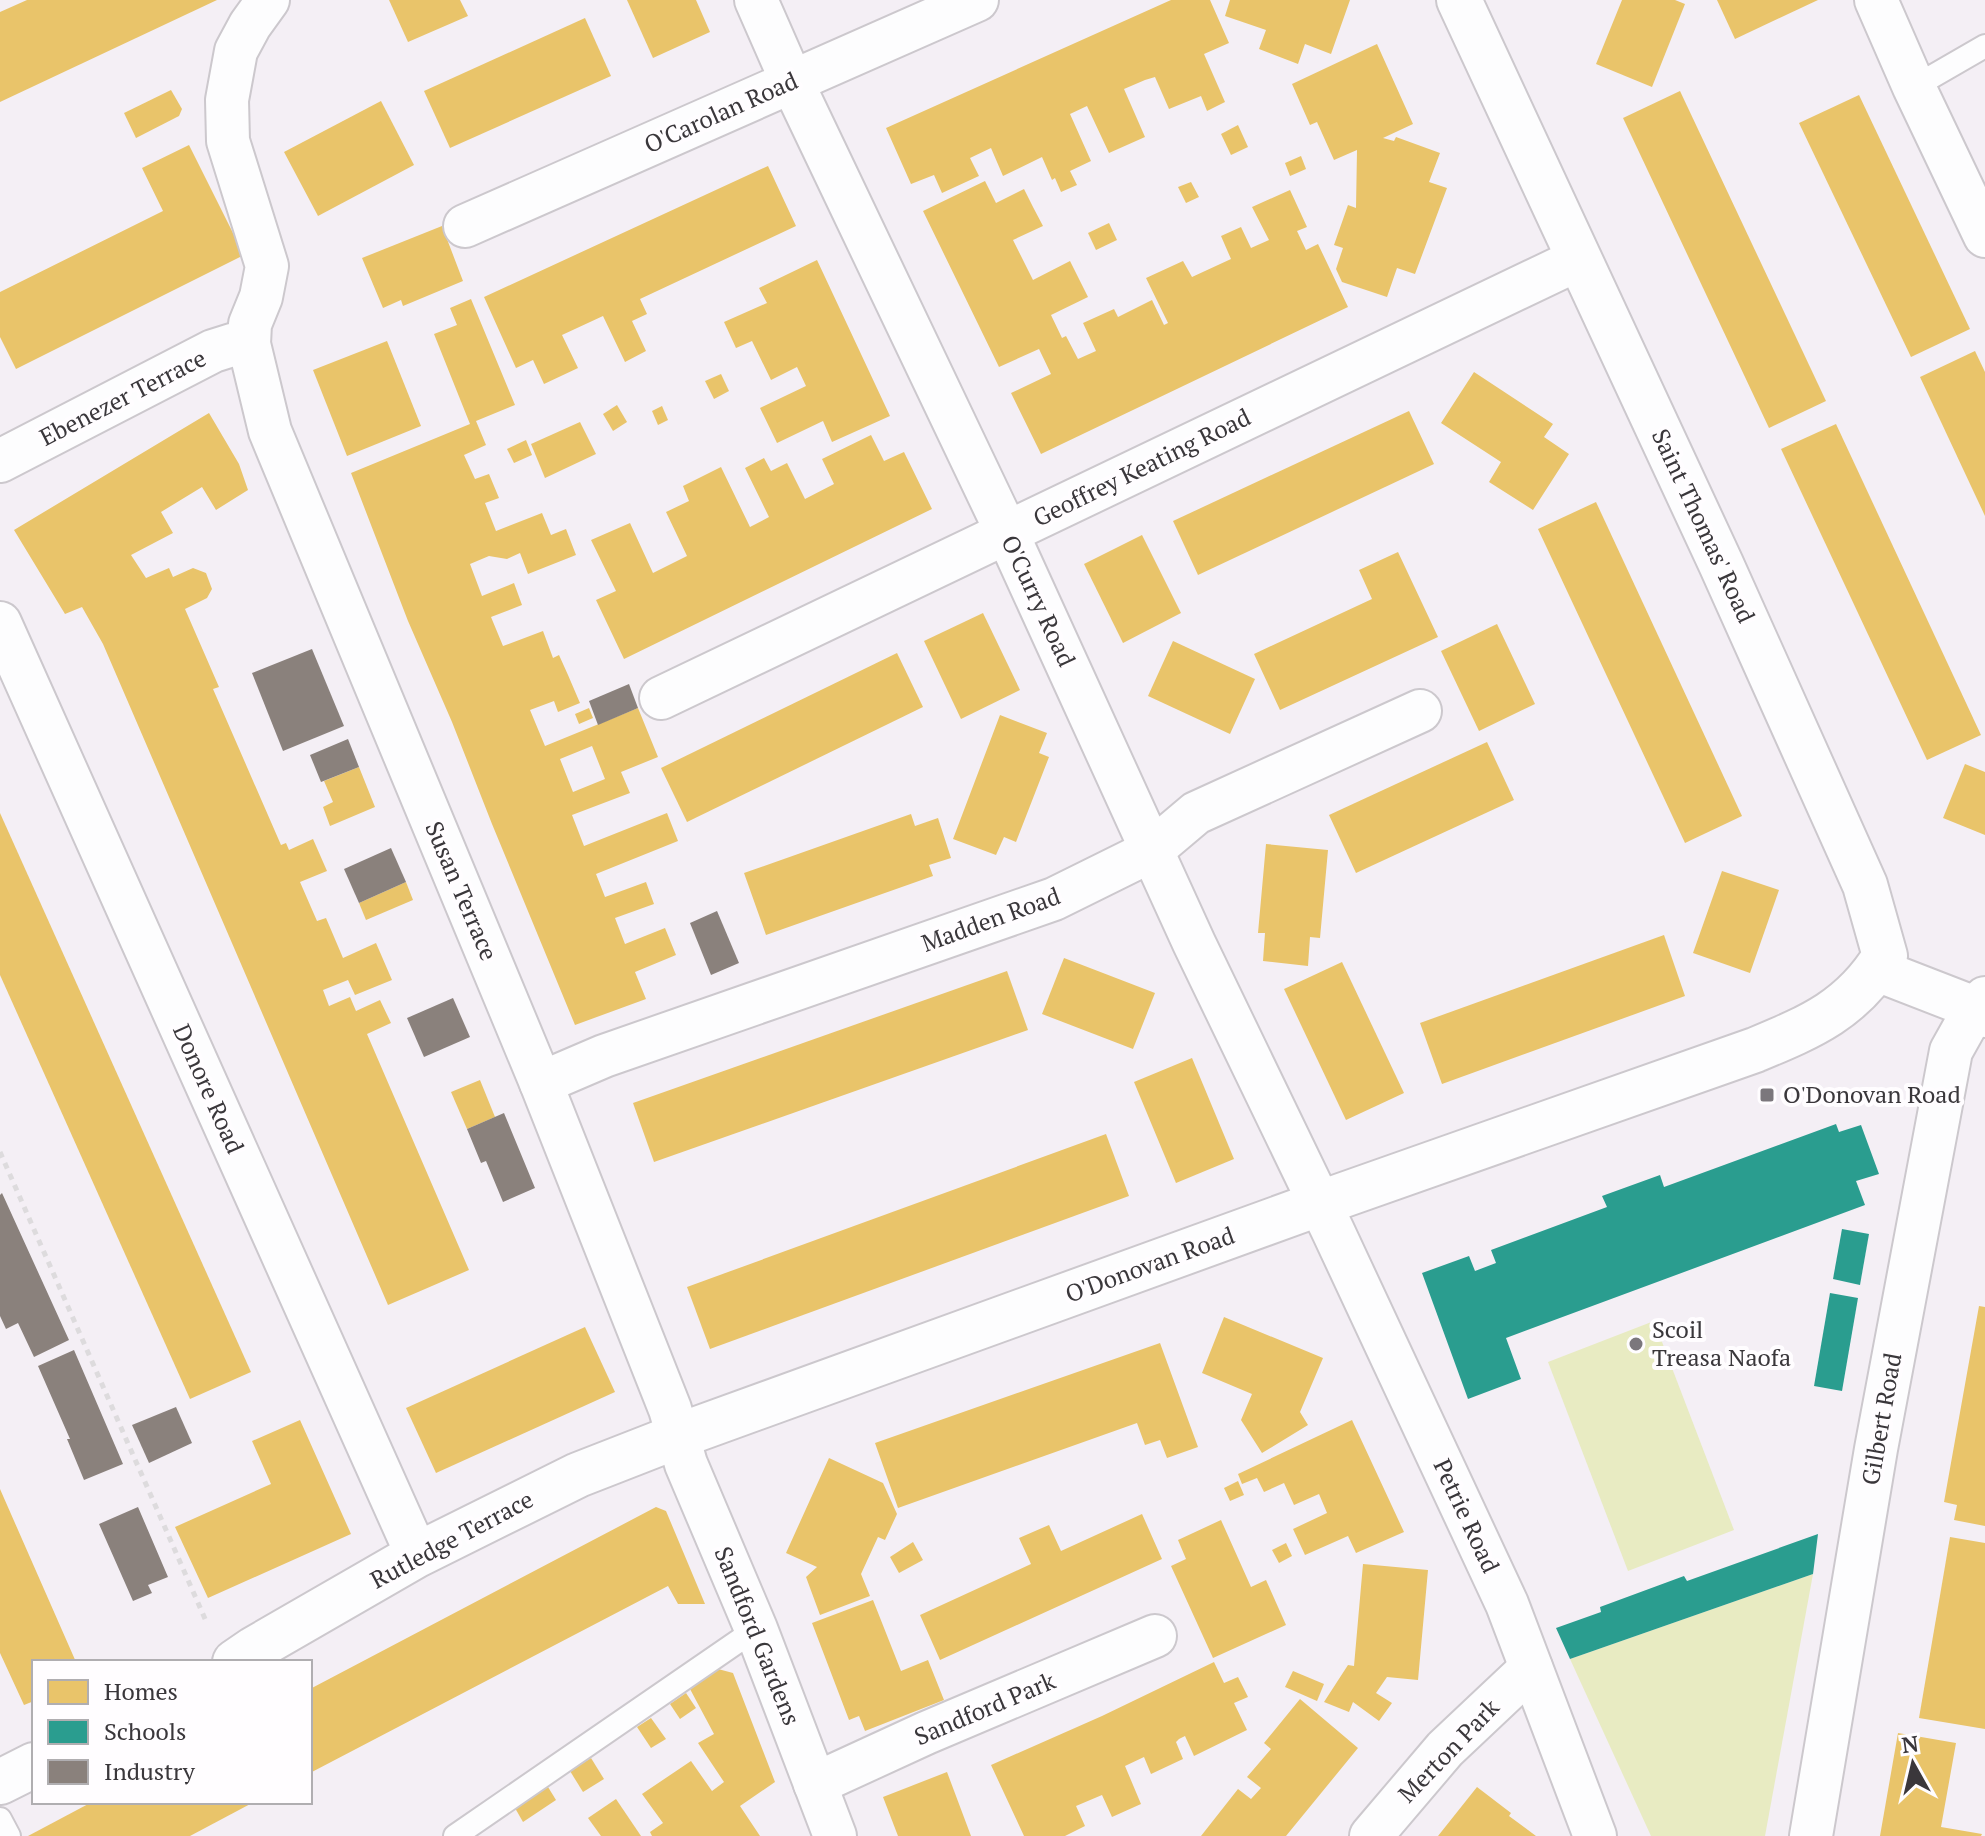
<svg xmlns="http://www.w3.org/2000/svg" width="1985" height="1836" viewBox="0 0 1985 1836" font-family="'PT Serif',serif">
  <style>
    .green { fill: #e8ebc2 }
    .homes { fill: #e9c46a; fill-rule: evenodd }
    .schools { fill: #2a9d8f }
    .industry { fill: #8a817c }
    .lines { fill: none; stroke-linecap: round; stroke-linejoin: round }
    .lane-casing { stroke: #ccc8cd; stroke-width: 26 }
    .street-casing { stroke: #ccc8cd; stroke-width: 46 }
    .secondary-casing { stroke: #ccc8cd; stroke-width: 48 }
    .path { stroke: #dddbdd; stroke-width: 5; stroke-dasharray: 6 6; stroke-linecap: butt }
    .lane { stroke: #fdfdfe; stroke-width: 22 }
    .street { stroke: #fdfdfe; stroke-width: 42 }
    .secondary { stroke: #fdfdfe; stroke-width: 44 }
    .poi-dot { fill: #7b777c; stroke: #fffdff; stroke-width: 3 }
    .labels { text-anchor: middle; stroke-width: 8; stroke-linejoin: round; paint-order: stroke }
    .street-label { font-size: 24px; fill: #3a373b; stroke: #fffdff }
    .poi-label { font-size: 24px; fill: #3a373b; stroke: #fffdff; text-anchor: start }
  </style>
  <rect width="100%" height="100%" fill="#f4eff5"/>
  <g class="green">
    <polygon points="1654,1321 1734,1530 1628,1571 1548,1362"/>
    <polygon points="1813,1574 1765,1836 1651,1836 1570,1659"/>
  </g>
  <g class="homes">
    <polygon points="27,0 217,0 0,102 0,12"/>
    <polygon points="389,0 460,0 468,16 408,42"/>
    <polygon points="627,0 696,0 710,32 653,58"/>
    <polygon points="1171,0 1210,0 1229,43 1204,54 1225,102 1207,111 1201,96 1169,109 1155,77 1145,80 1124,89 1145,137 1109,153 1087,106 1070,114 1091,161 1070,171 1077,185 1061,192 1055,178 1052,180 1042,157 1003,176 991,148 970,158 979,176 942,193 934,175 911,184 886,128"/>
    <polygon points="1230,0 1350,0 1331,54 1305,44 1298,64 1259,49 1266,30 1225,16"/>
    <polygon points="1622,0 1675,0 1685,4 1652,87 1596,64"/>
    <polygon points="1717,0 1818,0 1735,39"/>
    <polygon points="585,18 611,76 450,148 424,91"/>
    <polygon points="1377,44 1413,124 1383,138 1394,141 1396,137 1440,153 1429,182 1447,188 1415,274 1397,268 1387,297 1342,282 1336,269 1343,248 1334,245 1348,205 1356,208 1357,150 1334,160 1317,122 1310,125 1292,84"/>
    <polygon points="171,90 182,109 179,116 136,138 124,113"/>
    <polygon points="1680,91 1826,401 1769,428 1623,118"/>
    <polygon points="1859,95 1970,329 1911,357 1799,123"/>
    <polygon points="381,101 414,165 318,216 284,152"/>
    <polygon points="1238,125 1248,147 1231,155 1221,134"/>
    <polygon points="189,145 244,255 16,369 0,337 0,292 163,211 142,168"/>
    <polygon points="1301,156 1306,169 1290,176 1285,163"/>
    <polygon points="768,166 796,226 640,299 647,314 632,321 646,351 625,362 603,316 562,335 578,368 544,384 533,360 516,368 484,297"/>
    <polygon points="985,181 996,203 1024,189 1033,207 1043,226 1013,240 1033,280 1070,261 1088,297 1051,315 1062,338 1066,336 1078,359 1096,351 1083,323 1114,309 1118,317 1152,300 1164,325 1168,323 1146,278 1183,261 1192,277 1231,259 1221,236 1241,227 1251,248 1269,240 1252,207 1290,190 1307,227 1297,231 1306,250 1318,244 1348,307 1041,454 1011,393 1051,374 1039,349 999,367 923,211"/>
    <polygon points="1191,182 1199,197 1186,203 1178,187"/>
    <polygon points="1109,223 1117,240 1096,250 1088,233"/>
    <polygon points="442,226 463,281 403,306 401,300 383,308 362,258"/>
    <polygon points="817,260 890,416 832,442 823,421 777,443 760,408 806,386 797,367 771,380 752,341 736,348 724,322 767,303 759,288"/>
    <path d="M 471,299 L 515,405 L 476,421 L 486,445 L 464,455 L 475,479 L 489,474 L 499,498 L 485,503 L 496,531 L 542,513 L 551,535 L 566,529 L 576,555 L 528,574 L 520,553 L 507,559 L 489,556 L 470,564 L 482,596 L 514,583 L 522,605 L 491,617 L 503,646 L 543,631 L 553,658 L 559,655 L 568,675 L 580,703 L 558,712 L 554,701 L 530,710 L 545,746 L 638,708 L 658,757 L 621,772 L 630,793 L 572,815 L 584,846 L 667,813 L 678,841 L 596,874 L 605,897 L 646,882 L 654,904 L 615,918 L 625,944 L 665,928 L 676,955 L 635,972 L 646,999 L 575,1025 L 492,824 L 452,722 L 408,621 L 351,473 L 470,424 L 434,334 L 457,325 L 450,308 ZM 592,746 L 605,779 L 573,792 L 560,759 Z"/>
    <polygon points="387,341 421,426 347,456 313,370"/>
    <polygon points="1975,351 1985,372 1985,516 1920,377"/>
    <polygon points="1474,372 1553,424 1544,437 1569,454 1533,510 1489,482 1501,462 1441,423"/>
    <polygon points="721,374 729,391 714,399 705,381"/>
    <polygon points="617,405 627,422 613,431 603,414"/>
    <polygon points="662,406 668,420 658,425 652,411"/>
    <polygon points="1409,411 1434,464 1198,575 1173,521"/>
    <polygon points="209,413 239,464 248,490 216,510 202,487 161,512 173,533 131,555 146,578 169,568 173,577 193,568 206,573 212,589 207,598 185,609 219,687 213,689 281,845 286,843 289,850 313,839 327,871 300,882 317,921 326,918 343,958 376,943 392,980 355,995 348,980 323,990 329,1006 350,997 356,1011 380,1000 391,1023 367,1034 469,1270 388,1305 103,644 82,607 65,614 14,530"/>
    <polygon points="580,422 596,454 545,478 531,444"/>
    <polygon points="1836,424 1981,735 1927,760 1781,449"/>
    <polygon points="871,435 884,461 904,452 932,509 624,659 596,600 616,591 591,540 630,523 653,573 687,556 666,512 689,501 683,486 721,467 750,527 769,517 745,468 764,458 771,471 787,463 805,499 834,484 822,459"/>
    <polygon points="526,440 532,455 514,463 507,449"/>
    <polygon points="1596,502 1742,816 1685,843 1538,529"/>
    <polygon points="1142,535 1181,613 1123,643 1084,564"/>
    <polygon points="1398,552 1438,637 1280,710 1254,654 1372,599 1359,570"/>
    <polygon points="983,613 1020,690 961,719 924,641"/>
    <polygon points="1497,624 1535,704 1479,731 1441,651"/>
    <polygon points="1173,641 1255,679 1230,734 1148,696"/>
    <polygon points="897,653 923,707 687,822 661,768"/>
    <polygon points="589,708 593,718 579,724 575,714"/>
    <polygon points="1000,715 1047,733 1039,753 1049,757 1016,842 1004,837 996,855 953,839"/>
    <polygon points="1487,742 1514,800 1356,873 1329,815"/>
    <polygon points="1965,764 1985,772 1985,835 1943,818"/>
    <polygon points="359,767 375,807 330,826 323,807 333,802 324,781"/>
    <polygon points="0,813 251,1372 190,1399 0,975"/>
    <polygon points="911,814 915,826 938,818 951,858 929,865 933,876 766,935 744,873"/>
    <polygon points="1266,844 1328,850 1320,938 1310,937 1308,966 1263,961 1265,933 1258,933"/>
    <polygon points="1722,871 1779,890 1750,973 1693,953"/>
    <polygon points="406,882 413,900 366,920 359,903"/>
    <polygon points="1664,935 1685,996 1442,1084 1420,1023"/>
    <polygon points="1064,958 1155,993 1133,1049 1042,1014"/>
    <polygon points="1342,962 1404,1093 1346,1120 1284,989"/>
    <polygon points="1007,971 1028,1030 654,1162 633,1103"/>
    <polygon points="1192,1058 1234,1159 1176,1183 1134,1082"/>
    <polygon points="480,1080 495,1117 467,1129 451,1092"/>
    <polygon points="1106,1134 1129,1196 710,1349 687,1287"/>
    <polygon points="1979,1306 1985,1307 1985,1526 1954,1520 1957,1505 1944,1502"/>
    <polygon points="1224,1317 1323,1358 1300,1412 1308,1425 1262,1453 1241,1420 1252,1394 1202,1373"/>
    <polygon points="585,1327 615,1392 436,1473 406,1408"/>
    <polygon points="1160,1343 1198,1447 1167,1458 1160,1440 1145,1445 1137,1423 898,1508 875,1443"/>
    <polygon points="300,1420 351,1534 208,1598 175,1527 271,1484 252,1441"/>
    <polygon points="1352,1420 1404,1532 1356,1553 1348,1536 1305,1555 1293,1529 1327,1513 1319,1494 1294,1505 1284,1483 1264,1492 1257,1478 1242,1484 1238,1474"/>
    <polygon points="829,1458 883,1483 897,1514 885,1540 878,1537 861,1574 870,1596 820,1615 806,1577 817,1567 786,1553"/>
    <polygon points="1238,1481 1244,1495 1230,1501 1224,1488"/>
    <polygon points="0,1489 76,1662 34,1662 34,1701 24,1705 0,1653"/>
    <polygon points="656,1507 666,1511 705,1604 678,1604 668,1586 310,1773 310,1689"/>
    <polygon points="1142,1514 1162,1559 940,1660 920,1615 1031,1564 1019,1538 1049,1525 1061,1551"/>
    <polygon points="1221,1520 1251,1587 1266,1580 1286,1625 1213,1658 1171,1566 1186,1559 1178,1540"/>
    <polygon points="1950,1537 1985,1543 1985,1729 1919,1718"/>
    <polygon points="913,1542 923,1560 899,1573 890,1557"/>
    <polygon points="1286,1543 1292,1556 1279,1563 1272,1550"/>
    <polygon points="1363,1564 1428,1570 1418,1680 1387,1677 1376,1693 1392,1703 1379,1721 1353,1702 1349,1712 1324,1702 1348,1665 1354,1666"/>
    <polygon points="873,1600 901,1671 928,1660 944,1700 865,1731 859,1716 849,1720 812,1623"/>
    <polygon points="1214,1662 1224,1683 1238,1677 1248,1697 1234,1703 1247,1730 1194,1756 1185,1736 1179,1739 1176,1742 1183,1759 1151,1774 1144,1757 1125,1766 1141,1804 1112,1817 1102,1795 1076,1806 1085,1826 1065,1836 1024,1836 991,1765 1102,1716"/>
    <polygon points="718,1669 733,1673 775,1782 740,1806 760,1836 652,1836 650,1832 663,1823 642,1794 691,1761 712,1791 724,1782 698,1743 714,1734 690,1689"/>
    <polygon points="1293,1671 1324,1684 1317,1701 1285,1687"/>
    <polygon points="686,1693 696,1708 680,1719 670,1704"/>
    <polygon points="1300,1699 1358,1748 1286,1836 1201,1836 1238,1789 1251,1799 1261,1788 1247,1777 1271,1749 1264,1743"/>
    <polygon points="651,1718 666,1739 651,1748 637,1727"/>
    <polygon points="1898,1733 1956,1743 1941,1827 1982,1834 1981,1836 1880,1836"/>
    <polygon points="591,1758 604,1779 583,1792 570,1771"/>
    <polygon points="947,1772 971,1836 898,1836 883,1797"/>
    <polygon points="548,1787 556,1800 523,1822 515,1808"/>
    <polygon points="1477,1787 1511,1813 1509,1816 1536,1836 1438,1836"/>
    <polygon points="616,1799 641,1836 601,1836 588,1818"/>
    <polygon points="92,1802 254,1802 190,1836 28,1836"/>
  </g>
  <g class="schools">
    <polygon points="1836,1124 1839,1132 1861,1125 1879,1174 1856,1181 1865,1205 1506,1338 1521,1379 1468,1399 1422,1273 1469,1256 1475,1271 1496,1263 1491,1250 1607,1207 1602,1196 1660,1175 1664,1187"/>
    <polygon points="1842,1229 1869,1234 1860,1285 1833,1279"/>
    <polygon points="1830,1293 1858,1298 1842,1391 1814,1386"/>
    <polygon points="1818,1534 1813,1574 1570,1659 1556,1628 1601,1612 1600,1607 1684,1576 1687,1581"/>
  </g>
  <g class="industry">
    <polygon points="312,649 344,726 283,751 252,673"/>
    <polygon points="629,684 638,708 598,725 589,701"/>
    <polygon points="348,739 359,767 321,782 310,755"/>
    <polygon points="391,848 406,882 359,903 344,869"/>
    <polygon points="717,911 739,963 711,975 690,923"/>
    <polygon points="453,998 470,1037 424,1057 407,1018"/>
    <polygon points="504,1113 535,1188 503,1202 486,1161 481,1163 467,1129"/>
    <polygon points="2,1193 69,1340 34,1357 18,1323 6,1329 0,1316 0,1195"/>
    <polygon points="74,1350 123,1464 84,1480 67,1439 70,1439 38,1366"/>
    <polygon points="176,1407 192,1443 149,1463 132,1425"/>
    <polygon points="138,1507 168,1577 148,1585 152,1593 133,1601 99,1524"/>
  </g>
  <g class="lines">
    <g class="lane-casing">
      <g id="lane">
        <polyline points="1914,87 1985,46"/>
        <polyline points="0,1819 9,1836"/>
        <polyline points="455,1836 756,1629"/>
      </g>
    </g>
    <g class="street-casing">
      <g id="street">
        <polyline points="268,0 250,25 236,51 227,100 228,141 267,266 261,297 250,324 249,344 270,431 541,1083 670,1409 686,1464 756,1629 835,1836"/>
        <polyline points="756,0 792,82 1007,533 1194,943 1333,1231 1507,1604 1595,1836"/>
        <polyline points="1876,0 1914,87 1985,236"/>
        <polyline points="465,226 977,0"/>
        <polyline points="0,461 213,351 232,345 249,344"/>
        <polyline points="0,623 417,1555"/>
        <polyline points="661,698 1579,259"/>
        <polyline points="1877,970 1975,1008 1985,1016"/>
        <polyline points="541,1083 604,1056 1054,899 1151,851 1196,813 1420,711"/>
        <polyline points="815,1784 926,1733 1155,1636"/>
        <polyline points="1371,1836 1445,1749 1531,1668"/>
        <polyline points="1811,1836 1876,1449 1951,1051 1975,1008 1985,998"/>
      </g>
    </g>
    <g class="secondary-casing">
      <g id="secondary">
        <path d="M 235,1662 L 254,1649 L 417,1555 L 578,1475 L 678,1436 L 1318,1204 L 1755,1050 C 1810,1027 1852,1010 1885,956 L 1865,885 L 1721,564 L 1459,0"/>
        <polyline points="0,1782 34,1765"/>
      </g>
    </g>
    <polyline class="path" points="0,1152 206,1621"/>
    <use href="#lane" class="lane"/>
    <use href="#street" class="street"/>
    <use href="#secondary" class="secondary"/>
  </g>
  <g class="poi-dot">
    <rect x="1759" y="1087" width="16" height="16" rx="4"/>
    <circle cx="1636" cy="1344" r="8"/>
  </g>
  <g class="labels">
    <g class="street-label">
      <text transform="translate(721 113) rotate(-24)" y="8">O'Carolan Road</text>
      <text transform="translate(123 398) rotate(-27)" y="8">Ebenezer Terrace</text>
      <text transform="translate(1142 468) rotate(-26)" y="8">Geoffrey Keating Road</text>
      <text transform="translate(1703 526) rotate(65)" y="8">Saint Thomas' Road</text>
      <text transform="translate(1038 601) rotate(65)" y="8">O'Curry Road</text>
      <text transform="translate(461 891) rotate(67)" y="8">Susan Terrace</text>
      <text transform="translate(991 920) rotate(-20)" y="8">Madden Road</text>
      <text transform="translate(208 1089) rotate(66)" y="8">Donore Road</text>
      <text transform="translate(1150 1265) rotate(-20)" y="8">O'Donovan Road</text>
      <text transform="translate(1882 1419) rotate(-80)" y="8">Gilbert Road</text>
      <text transform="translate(1466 1516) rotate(65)" y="8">Petrie Road</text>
      <text transform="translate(452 1540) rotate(-28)" y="8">Rutledge Terrace</text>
      <text transform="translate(757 1636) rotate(68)" y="8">Sandford Gardens</text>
      <text transform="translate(985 1709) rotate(-23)" y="8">Sandford Park</text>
      <text transform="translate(1449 1751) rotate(-46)" y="8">Merton Park</text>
    </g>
    <g class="poi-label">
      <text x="1783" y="1103">O'Donovan Road</text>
      <text x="1652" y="1338">Scoil<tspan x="1652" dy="28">Treasa Naofa</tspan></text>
    </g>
  </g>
  <rect x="32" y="1660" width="280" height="144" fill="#fffdff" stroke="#b0aeb1" stroke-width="2"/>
  <rect x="48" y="1680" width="40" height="24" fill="#e9c46a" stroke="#b0aeb1" stroke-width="2"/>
  <text x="104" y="1700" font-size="24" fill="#3a373b">Homes</text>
  <rect x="48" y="1720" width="40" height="24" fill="#2a9d8f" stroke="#b0aeb1" stroke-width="2"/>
  <text x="104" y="1740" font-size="24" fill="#3a373b">Schools</text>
  <rect x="48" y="1760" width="40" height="24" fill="#8a817c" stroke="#b0aeb1" stroke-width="2"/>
  <text x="104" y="1780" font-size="24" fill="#3a373b">Industry</text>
  <g transform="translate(1913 1764) rotate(352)" stroke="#fffdff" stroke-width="6" paint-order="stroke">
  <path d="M0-6L14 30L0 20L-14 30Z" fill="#3a373b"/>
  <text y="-12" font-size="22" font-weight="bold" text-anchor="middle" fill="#3a373b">N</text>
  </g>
</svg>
